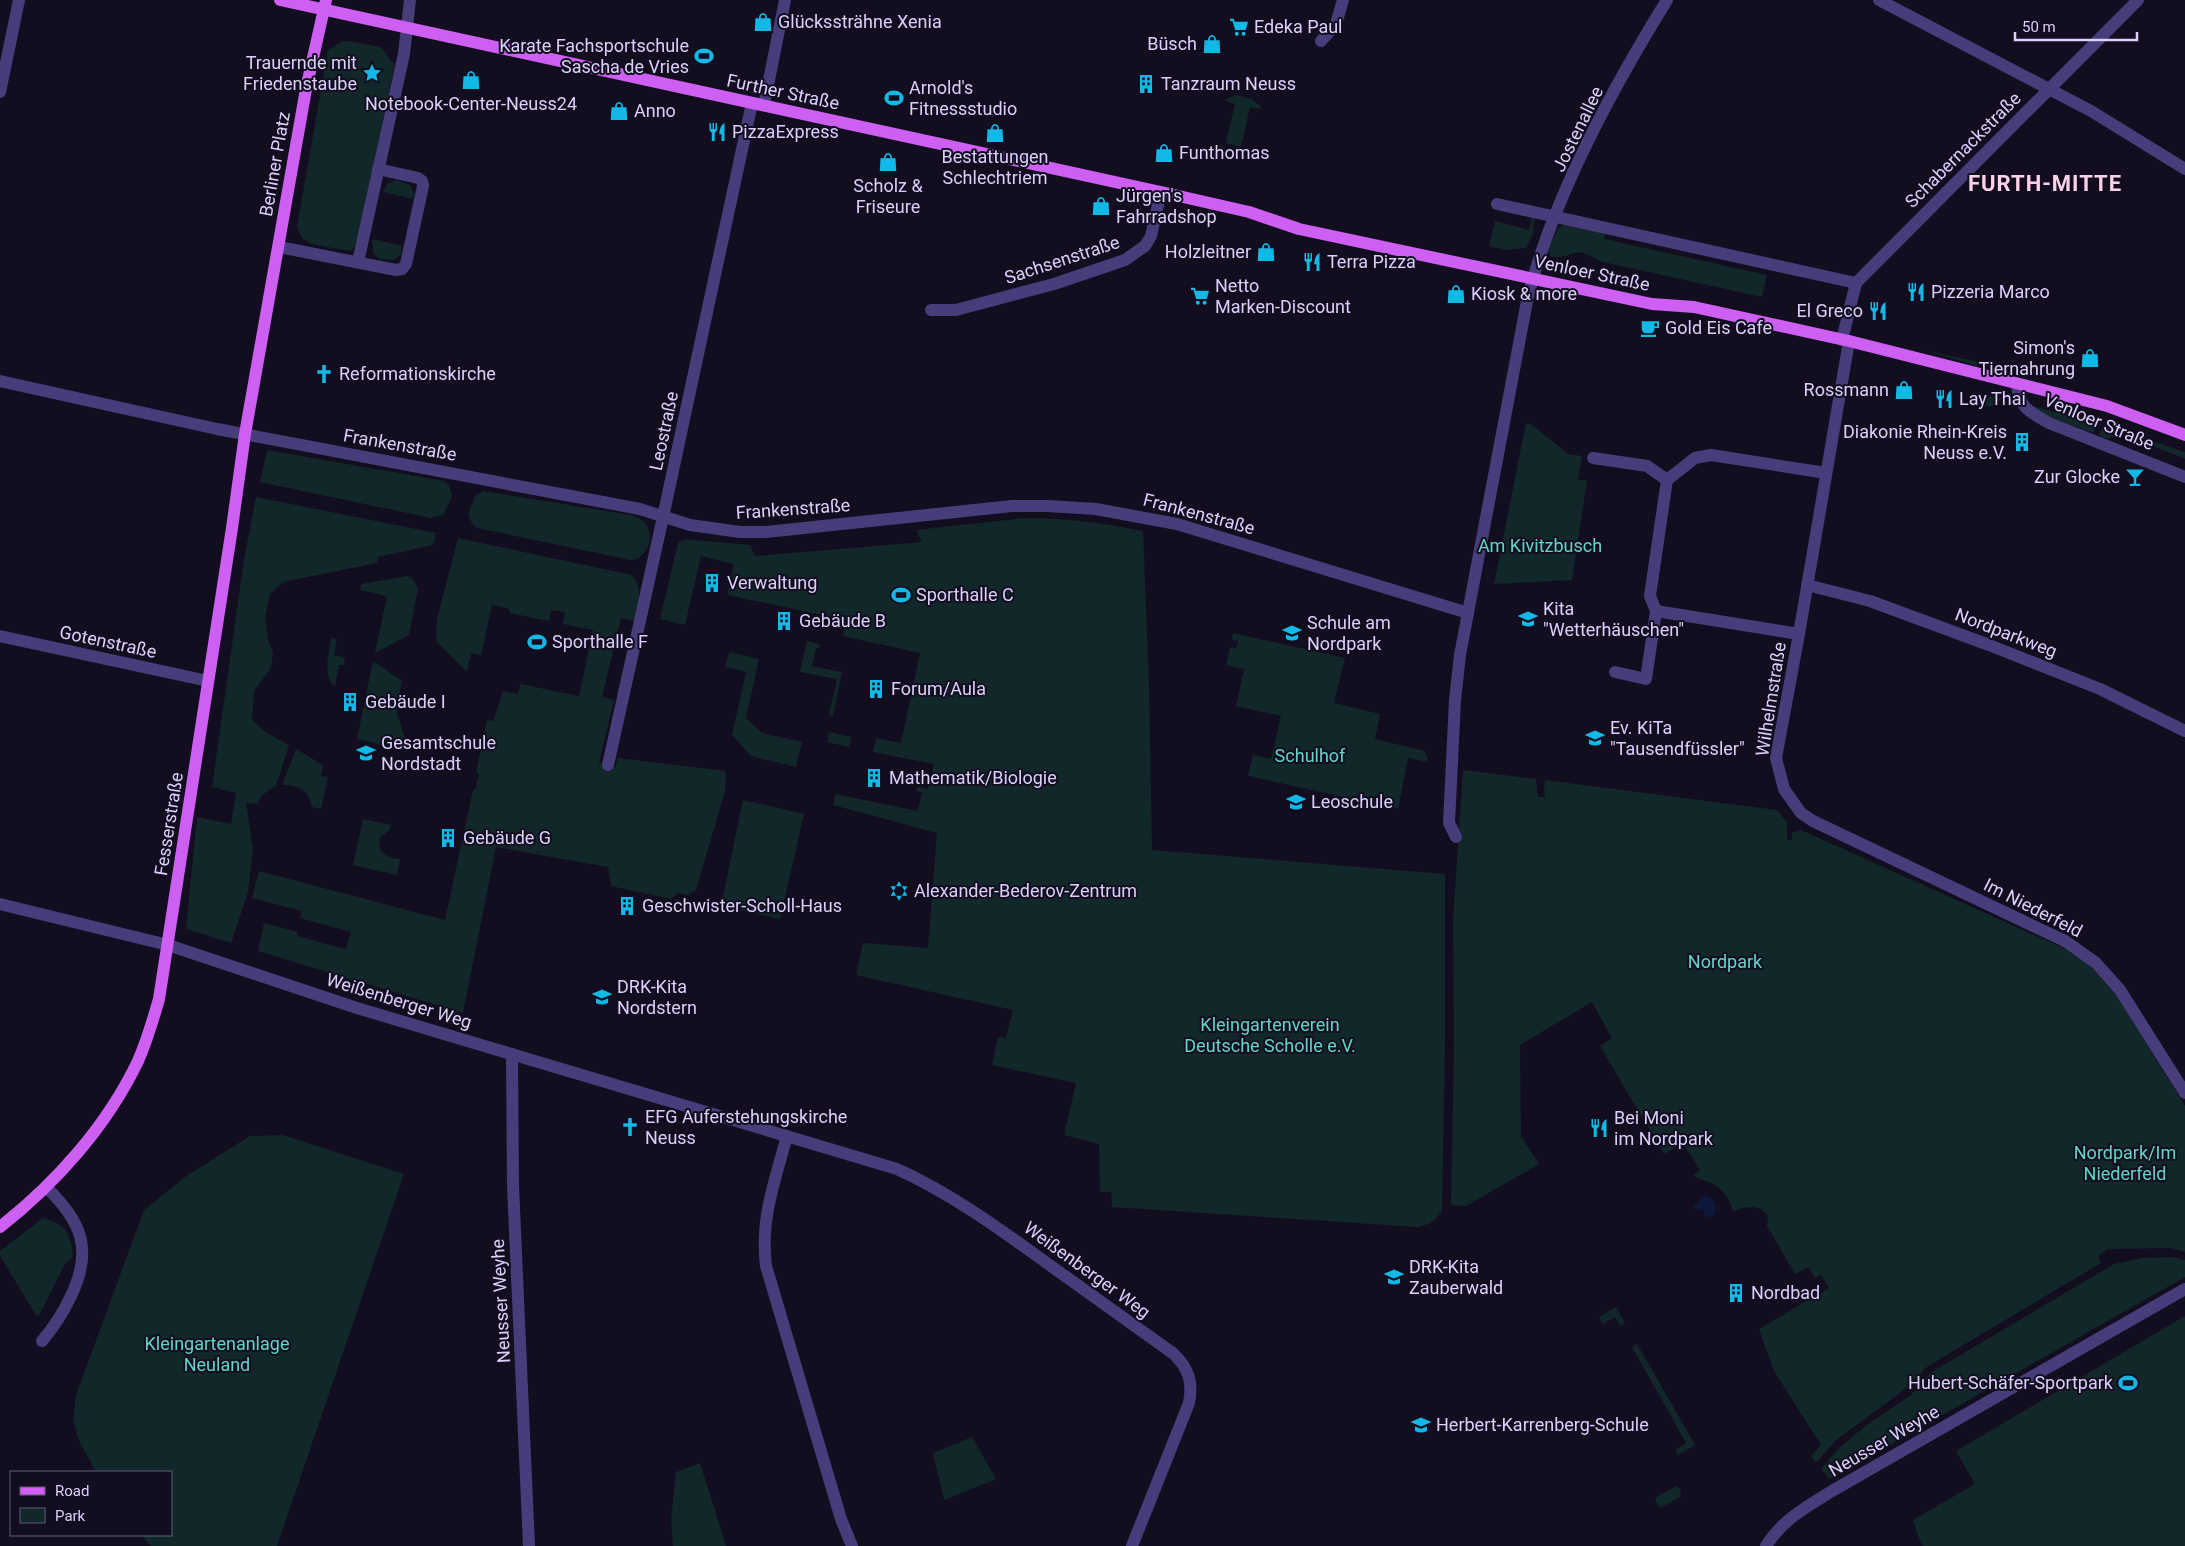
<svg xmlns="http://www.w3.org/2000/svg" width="2185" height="1546" viewBox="0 0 2185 1546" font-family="Roboto,sans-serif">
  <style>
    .green { fill: #122729 }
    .water { fill: #0d183a }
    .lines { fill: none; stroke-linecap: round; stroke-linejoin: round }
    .minor { stroke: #473d7b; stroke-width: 12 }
    .major { stroke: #cd60f3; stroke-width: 12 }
    .labels { text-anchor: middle; stroke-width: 4; stroke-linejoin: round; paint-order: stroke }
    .poi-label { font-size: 18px; fill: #dad0fb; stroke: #130e1f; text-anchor: start }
    .street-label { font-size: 18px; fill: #dad0fb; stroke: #130e1f }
    .park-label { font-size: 18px; fill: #63d5c6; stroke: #130e1f }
    .district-label { font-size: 22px; font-weight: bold; letter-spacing: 1px; fill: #fcd2e8; stroke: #130e1f }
  </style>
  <rect width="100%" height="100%" fill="#130e1f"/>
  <g class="green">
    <polygon points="348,41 381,47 392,62 395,63 357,243 352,250 349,251 311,244 302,238 297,227 328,50 341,42"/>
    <polygon points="1236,95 1252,99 1261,107 1261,109 1250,107 1241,147 1226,143 1235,104 1224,100"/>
    <polygon points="396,180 410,185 414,193 413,199 383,192 387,184"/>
    <polygon points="1532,217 1535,217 1533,226 1534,232 1526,248 1506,250 1489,246 1495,221 1529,230"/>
    <path d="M 1566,224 L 1606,233 L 1604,239 L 1767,275 L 1762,297 L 1599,261 C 1572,242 1571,262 1550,256 L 1548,250 L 1558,228 Z"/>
    <polygon points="372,239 402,246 401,254 394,260 379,259 373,253"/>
    <polygon points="1923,350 1979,362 1978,366"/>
    <path d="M 1981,396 L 2000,398 L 2001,400 C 1993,408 1990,407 1980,404 Z"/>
    <polygon points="2032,406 2097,423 2093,433 2041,414"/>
    <polygon points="1526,423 1532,425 1568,454 1582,456 1578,480 1587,480 1572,580 1494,584"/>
    <polygon points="2108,426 2185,452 2185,459 2121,433 2107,439 2099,435 2101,430"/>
    <polygon points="267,450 444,481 449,485 452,496 443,515 431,518 260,482"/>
    <path d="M 483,491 L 631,515 C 636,517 641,519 645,523 C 656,536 647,559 631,560 L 477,528 L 473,525 L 468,515 L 475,496 Z"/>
    <polygon points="256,497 436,533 433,545 378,557 377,563 283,582 270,594 265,617 268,640 273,653 271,668 254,691 252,720 267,733 289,745 276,786 262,795 257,804 246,803 253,849 248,892 231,943 186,929 197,817 231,824 236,793 212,787 244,560"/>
    <path d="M 1025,518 C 1067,518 1102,523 1143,531 L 1149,686 L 1152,850 L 1445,874 L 1445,1044 L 1442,1211 C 1435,1221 1429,1225 1417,1227 L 1112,1207 L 1111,1192 L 1100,1192 L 1099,1144 L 1064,1135 L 1076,1083 L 992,1065 L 998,1037 L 1006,1038 L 1013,1010 L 856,975 L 863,943 L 928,948 L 937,833 L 833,805 L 835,794 L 918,811 L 922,792 L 916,791 L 917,787 L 928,789 L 934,764 L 873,752 L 876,738 L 901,743 L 920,653 L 843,636 L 846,620 L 727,595 L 734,564 L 701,556 L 685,625 L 660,619 L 678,543 L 685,539 L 750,545 L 755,556 L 922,542 L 916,530 Z"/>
    <path d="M 458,538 L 632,575 C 644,588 638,605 636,621 L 621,618 L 602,697 L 614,700 L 599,763 L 615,767 L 618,758 L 726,771 L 725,791 L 696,890 L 689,895 L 678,893 L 671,899 L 611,886 L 608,867 L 496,847 L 463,1013 L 258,951 L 264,923 L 298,932 L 297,936 L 346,949 L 351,932 L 300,918 L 302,911 L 252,898 L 259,871 L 445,920 L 473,790 L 475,790 L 479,774 L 476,773 L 487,720 L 493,721 L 503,691 L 518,694 L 520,684 L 579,696 L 593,630 L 563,624 L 565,612 L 551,610 L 549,621 L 510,613 L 510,609 L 492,605 L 481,655 L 471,653 L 467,672 L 436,641 L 437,619 Z"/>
    <polygon points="408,576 413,580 418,588 409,635 375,653 387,596 360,590 361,584"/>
    <polygon points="1233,633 1345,658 1334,703 1380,714 1375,739 1425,751 1427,757 1427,762 1408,758 1398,809 1248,776 1253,755 1271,759 1281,716 1236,706 1244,669 1226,665 1230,647 1236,648 1238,641 1232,640"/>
    <path d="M 331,638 L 337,639 L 334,655 L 345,658 L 344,665 L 339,665 L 335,686 C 322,677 329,652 331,638 Z"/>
    <polygon points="807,641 820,644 819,648 816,648 812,666 842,672 833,716 829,715 837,679 800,672"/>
    <polygon points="729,652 759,659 746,718 762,733 802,742 796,767 751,756 732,735 746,672 725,667"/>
    <polygon points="373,661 402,681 397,704 397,713 409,751 357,739"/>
    <polygon points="829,732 851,737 849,747 827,742"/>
    <path d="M 296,749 L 323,765 L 321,776 L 328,777 L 321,809 L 312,807 C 308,790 300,785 282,785 Z"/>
    <path d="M 1463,770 L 1536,779 L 1538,797 L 1545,797 L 1544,789 L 1545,780 L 1777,810 L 1787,822 L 1787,839 L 1792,841 L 1792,833 L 1801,830 L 2063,948 L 2091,967 L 2117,996 L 2185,1106 L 2185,1252 L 2170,1248 L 2108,1249 L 2098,1256 L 2101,1263 L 1928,1366 L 1900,1393 L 1835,1441 L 1816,1463 L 1811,1456 L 1821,1445 L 1774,1371 L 1759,1329 L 1829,1288 L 1821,1275 L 1815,1278 L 1808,1267 L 1795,1274 L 1767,1226 L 1768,1216 C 1758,1203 1747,1207 1733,1211 C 1724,1185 1717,1186 1693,1176 L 1700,1170 L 1683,1143 L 1664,1154 L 1600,1046 L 1612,1038 L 1592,1002 L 1520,1045 L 1521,1136 L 1539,1164 L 1466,1206 L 1451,1205 L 1454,1045 L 1453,920 Z"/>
    <polygon points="743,800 804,814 780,919 721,906"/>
    <path d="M 363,819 L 391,825 L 390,830 L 380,837 C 377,852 386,858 400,859 L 397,875 L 353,865 Z"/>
    <polygon points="283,1135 404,1174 277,1546 151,1546 141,1535 171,1535 171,1472 96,1472 80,1443 73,1421 76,1395 144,1210 185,1177 250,1136"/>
    <path d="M 43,1218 C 67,1225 71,1233 73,1257 L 65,1264 L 39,1316 L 36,1315 L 0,1256 L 0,1251 Z"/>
    <polygon points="2173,1257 2185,1260 2185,1277 1830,1479 1821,1469 1839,1448 1864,1427 1911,1395 1930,1373 2114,1264 2143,1258"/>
    <polygon points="1616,1307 1625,1323 1620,1326 1615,1317 1603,1324 1599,1317"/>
    <polygon points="2185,1316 2185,1546 1923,1546 1918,1536 1913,1520 1975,1484 1956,1451"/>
    <polygon points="1637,1344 1695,1445 1678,1455 1675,1450 1686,1443 1632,1347"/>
    <polygon points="972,1437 996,1479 944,1500 933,1453"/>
    <polygon points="700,1463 726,1546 673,1546 671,1519 676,1472"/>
    <polygon points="1676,1486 1681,1489 1680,1497 1662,1507 1658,1506 1655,1498"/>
  </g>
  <path class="water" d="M 1707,1196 C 1715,1200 1718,1206 1714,1215 L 1708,1218 L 1704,1215 L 1703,1208 L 1696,1210 L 1693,1205 L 1698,1203 L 1701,1197 Z"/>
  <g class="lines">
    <g class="minor">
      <polyline points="1879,0 2091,111 2185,169"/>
      <polyline points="1321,41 1336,24 1343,0"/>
      <polyline points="0,92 19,0"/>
      <polyline points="764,105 785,0"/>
      <polyline points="1497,204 1856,283"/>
      <polyline points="279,247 396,270 402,269 406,264 423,186 422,181 418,178 378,169"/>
      <polyline points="358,262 404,54 410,0"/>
      <polyline points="931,310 956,310 1054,284 1125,260 1145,246 1151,236 1161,192"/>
      <polyline points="1842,340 1856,283 2138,0"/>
      <polyline points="1849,341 1799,634 1776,758 1784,789 1801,813 1813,821 2065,941 2096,963 2120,990 2185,1093"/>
      <polyline points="0,381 217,429 640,509 690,525 740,532 766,532 1012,506 1048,506 1096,509 1177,524 1468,613"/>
      <path d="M 2017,385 C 2019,408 2030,412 2049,423 L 2185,477"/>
      <polyline points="1593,458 1647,466 1667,480"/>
      <polyline points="1807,585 1870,601 1989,645 2100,689 2185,731"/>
      <polyline points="1656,611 1799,634"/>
      <polyline points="0,636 208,681"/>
      <polyline points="1615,672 1646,679 1656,611 1650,596 1667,480 1695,458 1711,455 1826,473"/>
      <polyline points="608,765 663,517 752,103"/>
      <path d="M 1456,837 L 1449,823 L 1455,700 L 1460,655 L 1528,296 C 1554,197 1613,87 1667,0"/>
      <path d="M 0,904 L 168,945 L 357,1008 L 897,1169 C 950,1193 997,1227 1044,1261 C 1088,1292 1131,1323 1174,1354 C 1189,1369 1193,1382 1189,1403 L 1132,1546"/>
      <polyline points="512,1054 513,1186 529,1546"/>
      <path d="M 787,1136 C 775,1180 760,1220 766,1266 L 841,1519 L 852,1546"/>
      <path d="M 42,1341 C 54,1327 63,1313 71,1296 C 93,1250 82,1222 47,1188"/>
      <path d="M 1766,1546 C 1782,1520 1806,1507 1832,1491 L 2185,1289"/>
    </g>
    <g class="major">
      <polyline points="280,0 1170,194 1249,212 1299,229 1652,304 1694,307 1849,341 2107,406 2185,435"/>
      <path d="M 0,1227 C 56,1183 107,1126 138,1061 C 147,1041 153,1020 159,999 L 232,528 L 245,434 L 306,89 L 326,0"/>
    </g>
  </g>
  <defs>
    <g id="shop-bare" transform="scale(1.5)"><path d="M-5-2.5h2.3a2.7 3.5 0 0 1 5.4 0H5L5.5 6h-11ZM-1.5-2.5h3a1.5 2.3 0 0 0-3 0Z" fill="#12b8e6" stroke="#130e1f" stroke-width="2.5" paint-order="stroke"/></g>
    <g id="supermarket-bare" transform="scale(1.5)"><path d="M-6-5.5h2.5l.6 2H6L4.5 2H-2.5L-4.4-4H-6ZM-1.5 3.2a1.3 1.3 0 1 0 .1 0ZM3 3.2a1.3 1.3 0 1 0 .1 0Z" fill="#12b8e6" stroke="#130e1f" stroke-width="2.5" paint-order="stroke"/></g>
    <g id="stadium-bare" transform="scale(1.5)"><path d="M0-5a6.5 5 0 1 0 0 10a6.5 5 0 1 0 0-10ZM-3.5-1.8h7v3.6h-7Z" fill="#12b8e6" stroke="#130e1f" stroke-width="2.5" paint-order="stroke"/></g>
    <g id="sight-bare" transform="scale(1.5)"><path d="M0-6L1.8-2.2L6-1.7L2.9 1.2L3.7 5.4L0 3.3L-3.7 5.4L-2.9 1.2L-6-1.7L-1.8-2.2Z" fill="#12b8e6" stroke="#130e1f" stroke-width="2.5" paint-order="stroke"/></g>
    <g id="building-bare" transform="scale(1.5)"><path d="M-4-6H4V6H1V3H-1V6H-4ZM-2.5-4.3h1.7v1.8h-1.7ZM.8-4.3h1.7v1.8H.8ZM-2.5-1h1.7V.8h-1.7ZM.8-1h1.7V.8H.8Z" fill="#12b8e6" stroke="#130e1f" stroke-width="2.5" paint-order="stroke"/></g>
    <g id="restaurant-bare" transform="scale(1.5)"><path d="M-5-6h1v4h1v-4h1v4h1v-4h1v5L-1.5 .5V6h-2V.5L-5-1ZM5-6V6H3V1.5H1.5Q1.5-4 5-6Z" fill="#12b8e6" stroke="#130e1f" stroke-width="2.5" paint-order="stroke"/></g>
    <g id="cafe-bare" transform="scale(1.5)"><path d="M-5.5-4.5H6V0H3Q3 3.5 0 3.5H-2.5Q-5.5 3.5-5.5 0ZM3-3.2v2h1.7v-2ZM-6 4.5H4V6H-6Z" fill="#12b8e6" stroke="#130e1f" stroke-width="2.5" paint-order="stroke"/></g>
    <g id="church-bare" transform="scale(1.5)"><path d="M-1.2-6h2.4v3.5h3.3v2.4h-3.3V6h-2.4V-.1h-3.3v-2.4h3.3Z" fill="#12b8e6" stroke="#130e1f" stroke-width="2.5" paint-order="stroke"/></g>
    <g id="bar-bare" transform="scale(1.5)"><path d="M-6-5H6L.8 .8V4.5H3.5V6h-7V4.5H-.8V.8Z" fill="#12b8e6" stroke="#130e1f" stroke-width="2.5" paint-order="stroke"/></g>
    <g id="school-bare" transform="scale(1.5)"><path d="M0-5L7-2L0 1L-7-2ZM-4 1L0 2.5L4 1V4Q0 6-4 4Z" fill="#12b8e6" stroke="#130e1f" stroke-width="2.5" paint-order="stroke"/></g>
    <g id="synagogue-bare" transform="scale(1.5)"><path d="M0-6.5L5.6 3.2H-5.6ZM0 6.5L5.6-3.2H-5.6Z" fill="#12b8e6" stroke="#130e1f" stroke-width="2.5" paint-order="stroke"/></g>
  </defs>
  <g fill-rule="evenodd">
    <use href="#shop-bare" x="763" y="22"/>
    <use href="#supermarket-bare" x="1239" y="27"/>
    <use href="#shop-bare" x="1212" y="44"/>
    <use href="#stadium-bare" x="704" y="56"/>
    <use href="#sight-bare" x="372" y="73"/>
    <use href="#shop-bare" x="471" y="80"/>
    <use href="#building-bare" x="1146" y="84"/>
    <use href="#stadium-bare" x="894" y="98"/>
    <use href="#shop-bare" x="619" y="111"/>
    <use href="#restaurant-bare" x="717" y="132"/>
    <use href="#shop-bare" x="995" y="133"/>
    <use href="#shop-bare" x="1164" y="153"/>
    <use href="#shop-bare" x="888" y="162"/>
    <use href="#shop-bare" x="1101" y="206"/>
    <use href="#shop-bare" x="1266" y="252"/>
    <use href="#restaurant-bare" x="1312" y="262"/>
    <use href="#restaurant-bare" x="1916" y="292"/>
    <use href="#shop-bare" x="1456" y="294"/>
    <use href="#supermarket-bare" x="1200" y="296"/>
    <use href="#restaurant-bare" x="1878" y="311"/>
    <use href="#cafe-bare" x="1650" y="328"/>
    <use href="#shop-bare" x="2090" y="358"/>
    <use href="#church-bare" x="324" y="374"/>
    <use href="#shop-bare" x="1904" y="390"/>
    <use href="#restaurant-bare" x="1944" y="399"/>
    <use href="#building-bare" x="2022" y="442"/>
    <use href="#bar-bare" x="2135" y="477"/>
    <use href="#building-bare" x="712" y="583"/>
    <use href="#stadium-bare" x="901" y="595"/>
    <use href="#school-bare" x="1528" y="619"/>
    <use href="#building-bare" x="784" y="621"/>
    <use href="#school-bare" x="1292" y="633"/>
    <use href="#stadium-bare" x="537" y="642"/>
    <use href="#building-bare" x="876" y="689"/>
    <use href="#building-bare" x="350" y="702"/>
    <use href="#school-bare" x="1595" y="738"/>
    <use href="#school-bare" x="366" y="753"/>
    <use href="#building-bare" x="874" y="778"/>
    <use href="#school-bare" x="1296" y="802"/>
    <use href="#building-bare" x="448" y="838"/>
    <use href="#synagogue-bare" x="899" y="891"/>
    <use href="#building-bare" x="627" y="906"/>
    <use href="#school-bare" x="602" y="997"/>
    <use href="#church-bare" x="630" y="1127"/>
    <use href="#restaurant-bare" x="1599" y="1128"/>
    <use href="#school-bare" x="1394" y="1277"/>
    <use href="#building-bare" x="1736" y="1293"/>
    <use href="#stadium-bare" x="2128" y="1383"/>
    <use href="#school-bare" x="1421" y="1425"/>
  </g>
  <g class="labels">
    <g class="poi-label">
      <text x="778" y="28">Glückssträhne Xenia</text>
      <text x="1254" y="33">Edeka Paul</text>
      <text x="1197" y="50" text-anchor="end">Büsch</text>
      <text x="689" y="52" text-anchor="end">Karate Fachsportschule<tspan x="689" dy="21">Sascha de Vries</tspan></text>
      <text x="357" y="69" text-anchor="end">Trauernde mit<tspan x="357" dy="21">Friedenstaube</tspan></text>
      <text x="1161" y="90">Tanzraum Neuss</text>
      <text x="909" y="94">Arnold's<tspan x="909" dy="21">Fitnessstudio</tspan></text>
      <text x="471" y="110" text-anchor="middle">Notebook-Center-Neuss24</text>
      <text x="634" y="117">Anno</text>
      <text x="732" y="138">PizzaExpress</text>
      <text x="1179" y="159">Funthomas</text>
      <text x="995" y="163" text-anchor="middle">Bestattungen<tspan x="995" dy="21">Schlechtriem</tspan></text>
      <text x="888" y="192" text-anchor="middle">Scholz &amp;<tspan x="888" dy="21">Friseure</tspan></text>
      <text x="1116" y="202">Jürgen's<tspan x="1116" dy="21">Fahrradshop</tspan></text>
      <text x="1251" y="258" text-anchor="end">Holzleitner</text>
      <text x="1327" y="268">Terra Pizza</text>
      <text x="1215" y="292">Netto<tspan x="1215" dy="21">Marken-Discount</tspan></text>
      <text x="1931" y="298">Pizzeria Marco</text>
      <text x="1471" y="300">Kiosk &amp; more</text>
      <text x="1863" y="317" text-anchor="end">El Greco</text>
      <text x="1665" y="334">Gold Eis Cafe</text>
      <text x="2075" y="354" text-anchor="end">Simon's<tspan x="2075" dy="21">Tiernahrung</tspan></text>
      <text x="339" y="380">Reformationskirche</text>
      <text x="1889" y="396" text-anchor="end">Rossmann</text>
      <text x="1959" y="405">Lay Thai</text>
      <text x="2007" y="438" text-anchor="end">Diakonie Rhein-Kreis<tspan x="2007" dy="21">Neuss e.V.</tspan></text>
      <text x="2120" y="483" text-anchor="end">Zur Glocke</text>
      <text x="727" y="589">Verwaltung</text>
      <text x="916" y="601">Sporthalle C</text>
      <text x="1543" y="615">Kita<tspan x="1543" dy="21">"Wetterhäuschen"</tspan></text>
      <text x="799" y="627">Gebäude B</text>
      <text x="1307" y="629">Schule am<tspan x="1307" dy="21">Nordpark</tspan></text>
      <text x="552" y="648">Sporthalle F</text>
      <text x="891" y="695">Forum/Aula</text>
      <text x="365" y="708">Gebäude I</text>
      <text x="1610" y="734">Ev. KiTa<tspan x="1610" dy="21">"Tausendfüssler"</tspan></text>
      <text x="381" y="749">Gesamtschule<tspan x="381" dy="21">Nordstadt</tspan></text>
      <text x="889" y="784">Mathematik/Biologie</text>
      <text x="1311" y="808">Leoschule</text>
      <text x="463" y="844">Gebäude G</text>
      <text x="914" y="897">Alexander-Bederov-Zentrum</text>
      <text x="642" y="912">Geschwister-Scholl-Haus</text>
      <text x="617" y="993">DRK-Kita<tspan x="617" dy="21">Nordstern</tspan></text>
      <text x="645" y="1123">EFG Auferstehungskirche<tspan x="645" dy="21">Neuss</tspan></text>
      <text x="1614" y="1124">Bei Moni<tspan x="1614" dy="21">im Nordpark</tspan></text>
      <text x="1409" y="1273">DRK-Kita<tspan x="1409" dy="21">Zauberwald</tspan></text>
      <text x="1751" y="1299">Nordbad</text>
      <text x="2113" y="1389" text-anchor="end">Hubert-Schäfer-Sportpark</text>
      <text x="1436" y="1431">Herbert-Karrenberg-Schule</text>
    </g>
    <g class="street-label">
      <text transform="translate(783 92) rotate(12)" y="6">Further Straße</text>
      <text transform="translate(1578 129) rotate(-64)" y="6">Jostenallee</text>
      <text transform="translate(1963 150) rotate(-45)" y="6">Schabernackstraße</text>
      <text transform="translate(275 164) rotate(-80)" y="6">Berliner Platz</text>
      <text transform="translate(1062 260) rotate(-18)" y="6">Sachsenstraße</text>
      <text transform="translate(1592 273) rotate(12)" y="6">Venloer Straße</text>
      <text transform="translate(2099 422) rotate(23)" y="6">Venloer Straße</text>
      <text transform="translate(664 431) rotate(-78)" y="6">Leostraße</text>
      <text transform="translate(400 445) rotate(10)" y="6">Frankenstraße</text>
      <text transform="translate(793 509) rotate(-4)" y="6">Frankenstraße</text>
      <text transform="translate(1199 514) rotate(15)" y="6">Frankenstraße</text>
      <text transform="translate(2006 633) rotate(21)" y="6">Nordparkweg</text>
      <text transform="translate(108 642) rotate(12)" y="6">Gotenstraße</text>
      <text transform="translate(1771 699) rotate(-81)" y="6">Wilhelmstraße</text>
      <text transform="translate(169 824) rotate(-81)" y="6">Fesserstraße</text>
      <text transform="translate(2033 908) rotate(27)" y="6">Im Niederfeld</text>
      <text transform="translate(399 1001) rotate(17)" y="6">Weißenberger Weg</text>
      <text transform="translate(1087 1270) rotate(36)" y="6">Weißenberger Weg</text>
      <text transform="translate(501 1301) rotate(-93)" y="6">Neusser Weyhe</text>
      <text transform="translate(1884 1441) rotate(-30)" y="6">Neusser Weyhe</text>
    </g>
    <g class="park-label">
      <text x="1540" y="552">Am Kivitzbusch</text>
      <text x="1310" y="762">Schulhof</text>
      <text x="1725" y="968">Nordpark</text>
      <text x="1270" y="1031">Kleingartenverein<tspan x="1270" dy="21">Deutsche Scholle e.V.</tspan></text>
      <text x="2125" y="1159">Nordpark/Im<tspan x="2125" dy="21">Niederfeld</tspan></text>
      <text x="217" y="1350">Kleingartenanlage<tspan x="217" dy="21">Neuland</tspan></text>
    </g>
    <g class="district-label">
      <text x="2045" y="191">FURTH-MITTE</text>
    </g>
  </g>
  <rect x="10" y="1471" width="162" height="65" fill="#130e1f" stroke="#635c77"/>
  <rect x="20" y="1487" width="25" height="8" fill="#cd60f3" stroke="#635c77"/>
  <text x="55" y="1496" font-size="15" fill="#dad0fb">Road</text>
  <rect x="20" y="1508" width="25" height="15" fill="#122729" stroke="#635c77"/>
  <text x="55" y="1521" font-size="15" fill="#dad0fb">Park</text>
  <path d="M2015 32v8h122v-8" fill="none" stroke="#dad0fb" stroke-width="2.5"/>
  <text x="2022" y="32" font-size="15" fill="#dad0fb" stroke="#130e1f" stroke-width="4" paint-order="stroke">50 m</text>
</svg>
